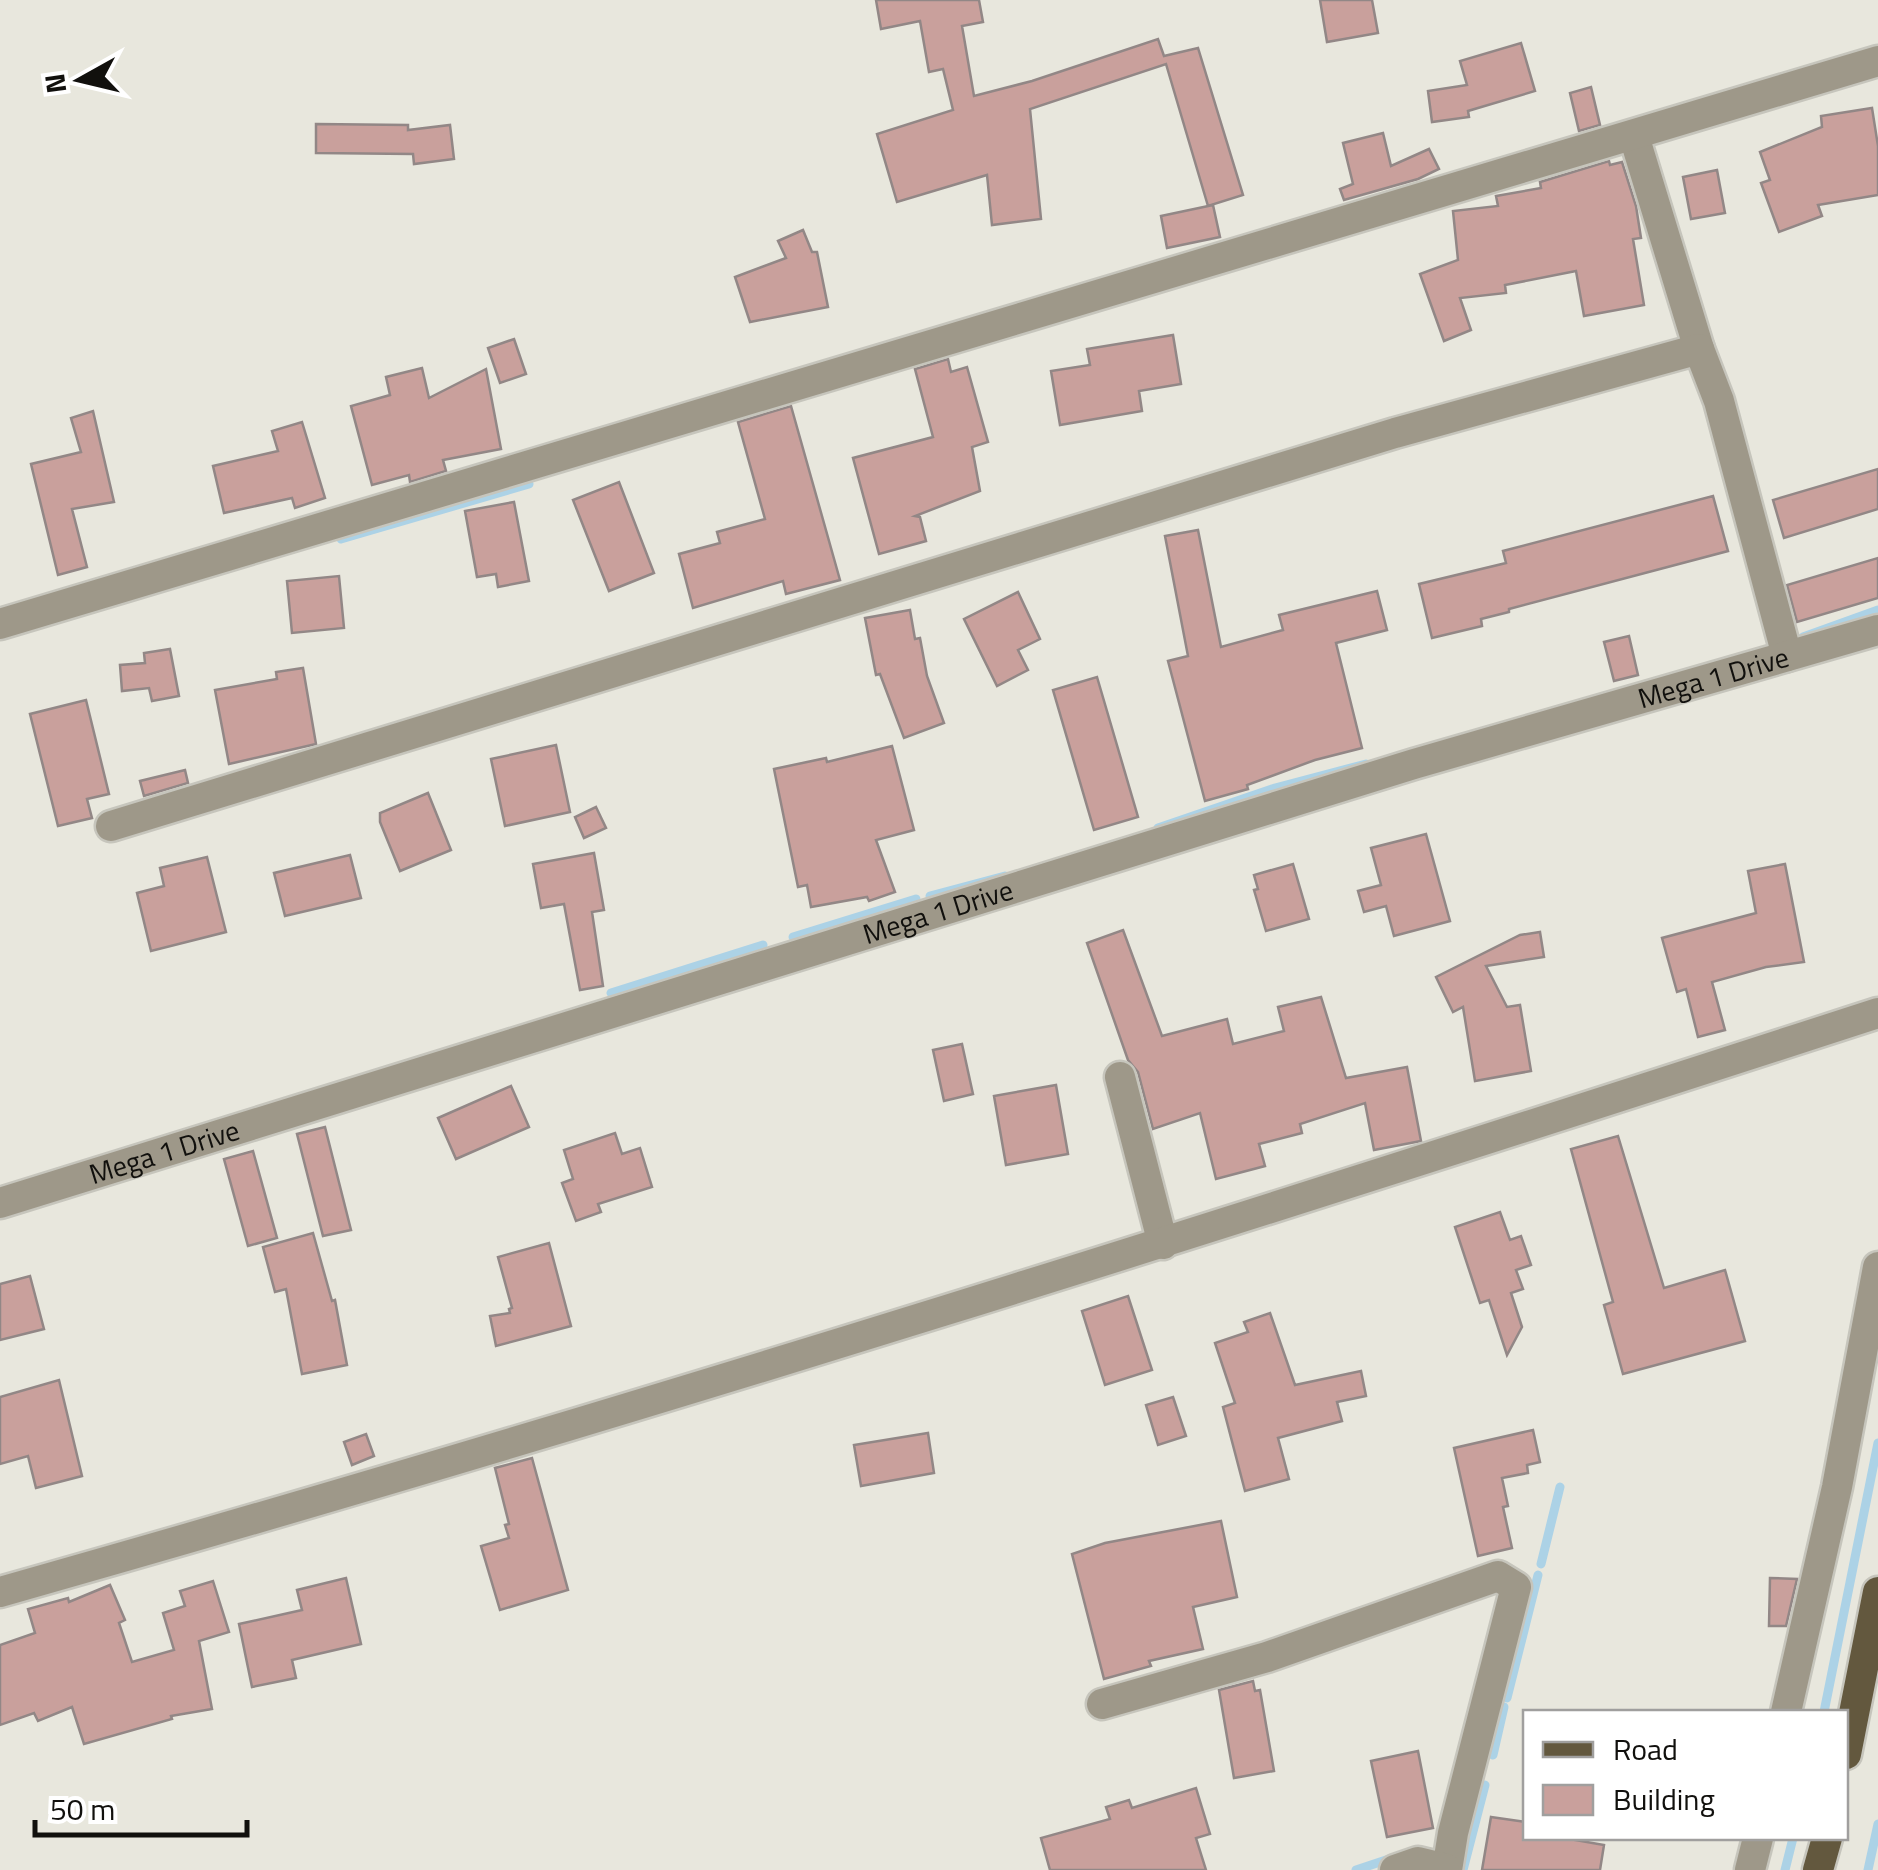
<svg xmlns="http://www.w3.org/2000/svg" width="1878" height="1870" viewBox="0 0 1878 1870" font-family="'Titillium Web',sans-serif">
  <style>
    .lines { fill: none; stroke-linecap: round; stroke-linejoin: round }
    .stream { stroke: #acd2e6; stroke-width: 9 }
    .building { fill: #c9a09c; stroke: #928786; stroke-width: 2.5 }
    .minor-casing { stroke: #c6c5bc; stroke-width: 35 }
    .major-casing { stroke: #c6c5bc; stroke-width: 35 }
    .minor { stroke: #9e9889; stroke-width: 30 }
    .major { stroke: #63583e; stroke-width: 30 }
    .labels { text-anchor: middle; stroke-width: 8; stroke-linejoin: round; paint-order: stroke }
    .street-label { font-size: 28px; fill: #11100d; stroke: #fff }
  </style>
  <rect width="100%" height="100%" fill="#e8e7dd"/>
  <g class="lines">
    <g class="stream">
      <polyline points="341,539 529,484"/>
      <polyline points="1803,637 1878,610"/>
      <polyline points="1158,828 1275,788 1366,764"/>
      <polyline points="930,896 1005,876"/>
      <polyline points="793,937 916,899"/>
      <polyline points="611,993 763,945"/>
      <polyline points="1541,1564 1560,1487"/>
      <polyline points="1507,1698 1538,1575"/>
      <polyline points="1824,1712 1878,1443"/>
      <polyline points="1493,1755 1504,1707"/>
      <polyline points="1356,1870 1392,1858"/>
      <polyline points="1463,1870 1485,1785"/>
      <polyline points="1785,1870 1793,1838"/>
      <polyline points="1868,1870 1878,1824"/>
    </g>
  </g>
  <g class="building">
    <polygon points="876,0 979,0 983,22 962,26 974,96 1032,81 1158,39 1164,56 1198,48 1243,195 1208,206 1166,64 1030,109 1041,219 992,225 987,175 897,202 877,134 953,110 943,69 929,72 920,21 881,29"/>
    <polygon points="1320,0 1372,0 1378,33 1327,42"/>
    <polygon points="1521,43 1535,91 1468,111 1469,117 1432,122 1428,91 1467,85 1460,61"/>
    <polygon points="1591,87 1600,125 1579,131 1570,93"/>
    <polygon points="1872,108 1878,146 1878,195 1818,205 1822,216 1779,232 1761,183 1770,180 1760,152 1822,127 1821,116"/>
    <polygon points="316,124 408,125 408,130 450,125 454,159 414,164 413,154 316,153"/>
    <polygon points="1383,133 1391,166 1429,149 1439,169 1418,179 1344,200 1340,189 1353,184 1343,143"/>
    <polygon points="1609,161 1610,165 1622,162 1636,206 1641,238 1633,239 1644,305 1584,316 1576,271 1505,285 1506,293 1460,298 1471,330 1444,341 1420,274 1458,260 1453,211 1498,206 1496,196 1541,188 1540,182"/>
    <polygon points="1717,170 1725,213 1691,219 1683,177"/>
    <polygon points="1213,205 1220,237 1167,248 1161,216"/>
    <polygon points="803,230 812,252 817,252 828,307 750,322 735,277 786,258 778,241"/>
    <polygon points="1173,335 1181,384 1139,391 1142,411 1060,425 1051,371 1090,365 1087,349"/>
    <polygon points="514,339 526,374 500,383 488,348"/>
    <polygon points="948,359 951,372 967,367 988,442 972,447 980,491 915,516 920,517 926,541 879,554 853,458 933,437 915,369"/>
    <polygon points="422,368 429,398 486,369 501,449 443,460 446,471 410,482 409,475 372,485 351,406 390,395 386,377"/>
    <polygon points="791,406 840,580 786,594 783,581 693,608 679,554 720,543 717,532 765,519 738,422"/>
    <polygon points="93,411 114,502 72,509 87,567 58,575 31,464 81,452 71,418"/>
    <polygon points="302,422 325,498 295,508 292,498 224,513 213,466 278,451 272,431"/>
    <polygon points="1878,469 1878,509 1784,538 1773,500"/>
    <polygon points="619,482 654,573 609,591 573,500"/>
    <polygon points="1713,496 1728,551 1509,609 1509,612 1481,619 1482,626 1432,638 1419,584 1506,563 1503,551"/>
    <polygon points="514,502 529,581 498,587 496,574 477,577 465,511"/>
    <polygon points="1198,530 1221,647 1283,630 1279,615 1377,591 1387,630 1336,643 1362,748 1315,760 1247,785 1248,789 1205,801 1168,661 1188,656 1165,536"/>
    <polygon points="1878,558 1878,598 1797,622 1787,585"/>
    <polygon points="339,576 344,628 292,633 287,581"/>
    <polygon points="1018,592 1040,639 1018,650 1028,670 997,686 964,619"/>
    <polygon points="910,610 915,639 920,638 927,676 944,723 904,738 880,674 876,675 865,618"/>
    <polygon points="1629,636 1638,675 1614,681 1604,642"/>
    <polygon points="170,649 179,696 152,701 149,688 122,691 120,665 145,663 144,653"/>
    <polygon points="303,668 316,744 229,764 215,690 277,679 276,672"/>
    <polygon points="1097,677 1138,817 1094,830 1053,690"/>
    <polygon points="86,700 109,794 87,799 92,818 58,826 30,714"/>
    <polygon points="556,745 570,812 505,826 491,759"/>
    <polygon points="892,746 914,830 876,840 895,892 869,901 867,897 811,907 807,885 798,887 774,769 826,758 827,762"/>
    <polygon points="185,770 188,783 144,796 140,781"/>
    <polygon points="428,793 451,850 400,871 380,822 380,813"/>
    <polygon points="596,807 606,828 584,838 575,817"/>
    <polygon points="1426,834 1450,921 1394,936 1386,906 1364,912 1358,891 1381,885 1371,848"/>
    <polygon points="594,853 604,910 592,912 603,986 580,990 564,904 541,908 533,864"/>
    <polygon points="350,855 361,898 285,916 274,873"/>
    <polygon points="207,857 226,932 151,951 137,893 164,886 160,868"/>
    <polygon points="1293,864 1309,919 1266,931 1254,890 1258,889 1254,875"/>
    <polygon points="1785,864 1804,962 1766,967 1712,982 1725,1030 1698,1037 1686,989 1677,992 1662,938 1756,913 1748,871"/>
    <polygon points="1123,930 1162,1036 1227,1019 1233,1044 1284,1031 1278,1007 1321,997 1346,1078 1407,1067 1421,1141 1374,1150 1365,1103 1300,1124 1302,1133 1259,1144 1265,1166 1216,1179 1200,1113 1153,1129 1138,1072 1128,1060 1087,943"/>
    <polygon points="1540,932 1544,957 1486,966 1507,1007 1520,1005 1531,1071 1475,1081 1463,1007 1453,1012 1436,977 1520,935"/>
    <polygon points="962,1044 973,1094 944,1101 933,1050"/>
    <polygon points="1056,1085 1068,1154 1006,1165 994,1096"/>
    <polygon points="511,1086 529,1127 456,1159 438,1118"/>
    <polygon points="325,1127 351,1230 323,1236 297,1134"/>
    <polygon points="615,1133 622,1154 640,1148 652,1187 598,1204 601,1212 576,1221 562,1183 573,1179 564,1150"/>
    <polygon points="1618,1136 1664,1288 1725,1270 1745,1341 1623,1374 1604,1305 1613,1302 1571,1149"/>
    <polygon points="253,1151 277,1238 248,1246 224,1159"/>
    <polygon points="1500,1212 1510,1240 1521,1236 1531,1265 1516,1270 1523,1289 1511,1293 1522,1327 1507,1355 1489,1300 1480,1303 1455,1227"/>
    <polygon points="313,1233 332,1301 335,1300 347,1365 302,1374 286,1289 275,1292 263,1247"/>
    <polygon points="549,1243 571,1326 496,1346 490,1316 510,1313 509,1309 512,1308 498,1257"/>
    <polygon points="30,1276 44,1329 0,1340 0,1284"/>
    <polygon points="1128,1296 1152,1370 1105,1385 1082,1311"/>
    <polygon points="1270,1313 1295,1385 1361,1371 1366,1396 1337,1402 1342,1421 1278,1438 1289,1479 1245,1491 1223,1407 1235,1403 1215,1343 1248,1332 1244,1322"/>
    <polygon points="59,1380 82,1476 36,1488 28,1456 0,1464 0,1397"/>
    <polygon points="1173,1397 1186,1436 1158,1445 1146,1405"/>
    <polygon points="1533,1430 1540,1462 1527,1465 1528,1473 1502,1478 1508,1506 1503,1507 1512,1548 1478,1556 1454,1448"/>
    <polygon points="928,1433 934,1473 861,1486 854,1445"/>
    <polygon points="366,1434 374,1456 352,1465 344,1442"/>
    <polygon points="532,1458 568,1590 500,1610 481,1546 509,1538 505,1525 509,1524 495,1468"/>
    <polygon points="1221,1521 1237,1597 1193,1607 1203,1649 1149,1661 1151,1666 1104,1679 1072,1554 1105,1543"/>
    <polygon points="346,1578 361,1644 292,1660 296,1678 252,1687 239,1624 302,1610 297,1590"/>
    <polygon points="1770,1578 1797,1579 1786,1626 1769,1626"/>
    <polygon points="213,1581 229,1632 199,1641 212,1709 171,1716 172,1719 84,1744 72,1707 38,1721 34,1713 0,1725 0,1645 35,1633 28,1609 68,1598 69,1602 110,1585 125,1620 119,1623 132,1662 174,1650 163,1613 185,1606 180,1591"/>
    <polygon points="1253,1681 1255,1691 1260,1690 1274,1771 1234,1778 1219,1690"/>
    <polygon points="1418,1751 1433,1828 1387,1837 1371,1761"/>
    <polygon points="1196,1788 1210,1834 1196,1838 1206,1870 1050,1870 1041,1838 1110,1819 1106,1807 1129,1800 1132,1808"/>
    <polygon points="1491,1817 1526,1822 1526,1838 1564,1838 1604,1845 1600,1870 1482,1870"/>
  </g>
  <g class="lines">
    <g class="minor-casing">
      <g id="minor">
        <polyline points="1634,136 1699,349"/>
        <polyline points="0,624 1878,61"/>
        <polyline points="111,826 1395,433 1699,349 1719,401 1787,656"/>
        <polyline points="1120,1077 1163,1244"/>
        <path id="s1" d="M 0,1203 L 1414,764 L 1878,630"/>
        <path d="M 0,1592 C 630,1414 1255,1215 1878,1013"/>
        <polyline points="1102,1704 1267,1657 1498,1576 1516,1587 1453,1833 1447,1870"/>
        <polyline points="1786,1712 1837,1487 1878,1267"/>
        <polyline points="1395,1870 1418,1862 1447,1869"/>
        <polyline points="1750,1870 1758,1838"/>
      </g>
    </g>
    <g class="major-casing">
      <g id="major">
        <polyline points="1846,1754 1878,1592"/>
        <polyline points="1818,1870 1827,1838"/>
      </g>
    </g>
    <use href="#minor" class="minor"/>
    <use href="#major" class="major"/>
  </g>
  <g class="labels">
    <g class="street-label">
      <text dy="10" stroke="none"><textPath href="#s1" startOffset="1792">Mega 1 Drive</textPath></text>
      <text dy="10" stroke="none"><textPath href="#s1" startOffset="982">Mega 1 Drive</textPath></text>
      <text dy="10" stroke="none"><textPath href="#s1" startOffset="172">Mega 1 Drive</textPath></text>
    </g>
  </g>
  <rect x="1523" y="1710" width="325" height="130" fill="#ffffff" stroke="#a09f9e" stroke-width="2.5"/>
  <rect x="1543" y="1742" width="50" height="15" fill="#63583e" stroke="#a09f9e" stroke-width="2.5"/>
  <text x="1613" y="1760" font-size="30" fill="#11100d">Road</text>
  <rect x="1543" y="1785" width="50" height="30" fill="#c9a09c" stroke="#a09f9e" stroke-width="2.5"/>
  <text x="1613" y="1810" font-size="30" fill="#11100d">Building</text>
  <g transform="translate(80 80) rotate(262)" stroke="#ffffff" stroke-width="8" paint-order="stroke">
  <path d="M0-8L18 38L0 25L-18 38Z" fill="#11100d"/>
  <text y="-15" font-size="28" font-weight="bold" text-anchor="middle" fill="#11100d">N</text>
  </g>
  <path d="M35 1820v15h212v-15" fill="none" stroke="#11100d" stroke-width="5"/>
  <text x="50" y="1820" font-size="30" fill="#11100d" stroke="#ffffff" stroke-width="8" paint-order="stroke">50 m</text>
</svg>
